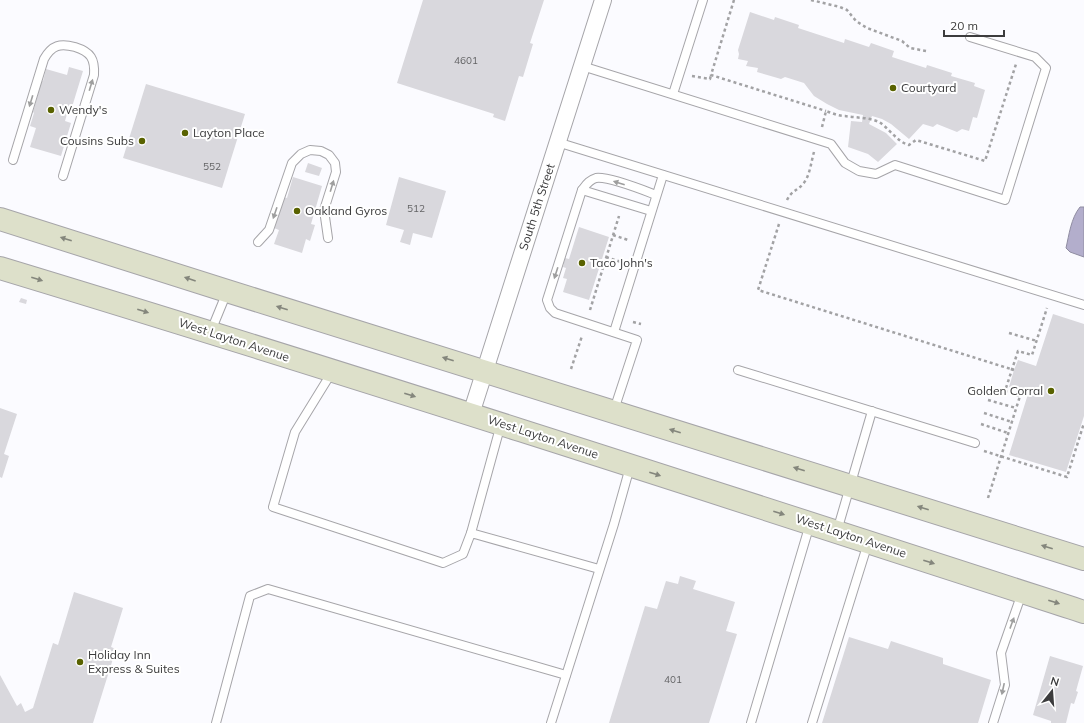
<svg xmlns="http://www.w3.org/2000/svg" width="1084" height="723" viewBox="0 0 1084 723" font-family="Mulish,sans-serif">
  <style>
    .water { fill: #b3aecc; stroke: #8f8ca1 }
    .building { fill: #d9d8dd }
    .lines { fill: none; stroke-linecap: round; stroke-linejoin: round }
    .service-casing { stroke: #a6a5a9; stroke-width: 10 }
    .minor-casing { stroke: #a6a5a9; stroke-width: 18 }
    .secondary-casing { stroke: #a6a5a9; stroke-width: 24 }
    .path { stroke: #a2a2a4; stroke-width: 2.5; stroke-dasharray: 3 3; stroke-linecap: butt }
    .service { stroke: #fff; stroke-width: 8 }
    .minor { stroke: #fff; stroke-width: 16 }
    .secondary { stroke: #dde0ca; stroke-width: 22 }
    .oneway { fill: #9e9e9e }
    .oneway2 { fill: #84867c }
    .poi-dot { fill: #596200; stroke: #fff; stroke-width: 1.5 }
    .labels { text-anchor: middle; stroke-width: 4; stroke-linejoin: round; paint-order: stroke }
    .number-label { font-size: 10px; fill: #636365 }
    .poi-label { font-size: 12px; fill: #3c3c3d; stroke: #fff; text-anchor: start }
    .street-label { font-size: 12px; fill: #3c3c3d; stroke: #fff }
  </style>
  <rect width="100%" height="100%" fill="#fbfbff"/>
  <path class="water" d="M 1080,207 L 1084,207 L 1084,257 L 1070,252 L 1066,248 C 1069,235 1071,218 1080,207 Z"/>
  <g class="building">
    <polygon points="423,0 544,0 530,43 533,44 523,77 519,76 505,121 493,117 494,114 397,83"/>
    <polygon points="750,12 774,20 775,17 799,25 798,28 844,43 845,39 869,47 871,43 894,51 892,57 926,68 927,65 952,73 951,76 975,83 974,86 985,90 977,118 973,117 969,131 962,129 957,132 937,124 933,127 923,124 909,139 891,124 882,119 872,116 869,124 886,133 897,144 878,162 868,154 848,147 851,121 862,122 863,115 839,110 827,104 814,96 804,83 785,77 781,79 757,72 758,68 746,66 748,61 738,59 739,54 738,50"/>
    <polygon points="69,67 83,71 72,107 69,107 65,121 71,123 61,156 30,147 36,128 30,126 34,113 33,112 40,87 39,86 41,80 43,81 46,69 67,75"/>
    <polygon points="146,84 245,114 222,188 123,158"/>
    <polygon points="308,163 322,168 319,176 305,172"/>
    <polygon points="293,177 322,186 311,224 315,225 310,241 306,239 302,253 274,244 279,230 274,228 283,197 287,198"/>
    <polygon points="399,177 446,191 432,238 413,233 410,245 400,242 404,230 386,225"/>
    <polygon points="579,227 609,237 589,300 563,292 567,279 563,278 566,268 563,267 565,258 569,259"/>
    <polygon points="21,298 27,300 26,304 19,302"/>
    <polygon points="1053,314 1084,324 1084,416 1066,472 1009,455 1028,394 1009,387 1014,370 1018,360 1036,366"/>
    <polygon points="0,408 17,414 4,454 9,456 2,478 0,477"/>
    <polygon points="680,576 696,581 693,589 735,602 726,631 737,634 709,723 609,723 645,606 657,609 666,581 678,584"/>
    <polygon points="74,592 123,608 111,647 116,649 93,723 0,723 0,675 17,706 21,703 25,712 33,708 53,643 58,645"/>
    <polygon points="849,637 888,649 891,641 943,658 943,664 991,680 978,723 822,723"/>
    <polygon points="1050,656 1083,666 1076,691 1078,692 1074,704 1071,703 1066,723 1051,723 1051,721 1033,715"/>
  </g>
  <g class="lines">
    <g class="service-casing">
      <g id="service">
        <polyline points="582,66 831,144 845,163 859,171 876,174 895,165 1005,200 1046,68 1035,57 970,37"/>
        <polyline points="673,94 703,0"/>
        <polyline points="557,142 1084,305"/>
        <path d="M 13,160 L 44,59 C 52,45 60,43 75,47 C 91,52 95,59 94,75 L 63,176"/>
        <polyline points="582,190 651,211"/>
        <polyline points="258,242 269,230 292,163 301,154 310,150 321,151 329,155 335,163 336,172 324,210 328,238"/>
        <polyline points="211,331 227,292"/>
        <polyline points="614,332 663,175"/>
        <polyline points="738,370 975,443"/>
        <polyline points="332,372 295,432 273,507 443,563 463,554 471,533 599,569"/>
        <path d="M 614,410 L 637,340 L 555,313 L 550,308 L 547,300 L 582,190 C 586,185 589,180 596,178 C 608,176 643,190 656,195"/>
        <polyline points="837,531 872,411"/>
        <polyline points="471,533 501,424"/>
        <polyline points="216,723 250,596 268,589 566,675"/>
        <polyline points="551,723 614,524 630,467"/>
        <polyline points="751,723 810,524"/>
        <polyline points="812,723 868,543"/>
        <polyline points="993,723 1005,685 1001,653 1022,593"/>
      </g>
    </g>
    <g class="minor-casing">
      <polyline id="minor" points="471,414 603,0"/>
    </g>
    <g class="secondary-casing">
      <g id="secondary">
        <polyline points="0,219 227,291 1084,559"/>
        <path d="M 0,268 C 363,378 723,495 1084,612"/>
      </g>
    </g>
    <g class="path">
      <polyline points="734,0 711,75 826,111"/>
      <polyline points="811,0 840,7 847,10 856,21 867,28 902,41 910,48 926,51"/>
      <polyline points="692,76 710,79 711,75"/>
      <path d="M 822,127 L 826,111 C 832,113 838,116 845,116 C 856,118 868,117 879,122 C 889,128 897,142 909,145 L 916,140 L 985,161 L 1016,64"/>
      <path d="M 787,200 C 792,190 797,191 803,184 C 810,176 811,162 814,152"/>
      <polyline points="779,224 758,290 1014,370"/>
      <polyline points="613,235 628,240"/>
      <polyline points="606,257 621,262"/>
      <polyline points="590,310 619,216"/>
      <polyline points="633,322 641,324"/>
      <polyline points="1009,333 1037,341"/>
      <polyline points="571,369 582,336"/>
      <polyline points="988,400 1016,408"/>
      <polyline points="984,413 1012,422"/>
      <polyline points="981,424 1008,433"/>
      <polyline points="984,451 1067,477 1084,423"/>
      <polyline points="988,498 1020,396 1005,391 1018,351 1032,355 1047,308"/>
    </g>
    <use href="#service" class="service"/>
    <use href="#minor" class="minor"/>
    <use href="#secondary" class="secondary"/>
  </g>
  <defs><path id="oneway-solid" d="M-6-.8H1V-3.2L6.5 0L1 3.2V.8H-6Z"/></defs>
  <g class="oneway">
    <use href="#oneway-solid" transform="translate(91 85) rotate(-73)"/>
    <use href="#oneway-solid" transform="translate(31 101) rotate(107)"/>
    <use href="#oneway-solid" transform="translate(619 183) rotate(-162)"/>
    <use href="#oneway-solid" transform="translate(332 186) rotate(-73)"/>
    <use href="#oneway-solid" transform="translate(275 213) rotate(109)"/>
    <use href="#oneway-solid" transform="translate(556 273) rotate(108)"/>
    <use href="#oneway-solid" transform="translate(1012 623) rotate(-70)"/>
    <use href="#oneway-solid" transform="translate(1003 689) rotate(102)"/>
  </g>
  <g class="oneway2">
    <use href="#oneway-solid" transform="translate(66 239) rotate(-163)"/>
    <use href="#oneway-solid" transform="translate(37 279) rotate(17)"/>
    <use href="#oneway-solid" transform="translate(190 279) rotate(-161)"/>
    <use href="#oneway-solid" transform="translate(282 308) rotate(-163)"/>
    <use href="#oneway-solid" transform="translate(143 311) rotate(17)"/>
    <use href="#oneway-solid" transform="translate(448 359) rotate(-162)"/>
    <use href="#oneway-solid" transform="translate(410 395) rotate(17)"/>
    <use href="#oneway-solid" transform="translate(675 431) rotate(-163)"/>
    <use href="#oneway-solid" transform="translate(799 469) rotate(-163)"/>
    <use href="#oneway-solid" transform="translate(655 474) rotate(18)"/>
    <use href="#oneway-solid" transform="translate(923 508) rotate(-163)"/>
    <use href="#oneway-solid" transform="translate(779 513) rotate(18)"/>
    <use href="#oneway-solid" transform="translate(1047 547) rotate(-163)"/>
    <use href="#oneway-solid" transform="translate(929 562) rotate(18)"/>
    <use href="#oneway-solid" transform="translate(1054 602) rotate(18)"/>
  </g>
  <g class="poi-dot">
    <circle cx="893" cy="88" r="4"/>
    <circle cx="51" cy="110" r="4"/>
    <circle cx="185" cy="133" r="4"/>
    <circle cx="142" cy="141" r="4"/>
    <circle cx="297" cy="211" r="4"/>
    <circle cx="582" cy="263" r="4"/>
    <circle cx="1051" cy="391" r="4"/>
    <circle cx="80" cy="662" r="4"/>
  </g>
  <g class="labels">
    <g class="number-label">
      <text x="466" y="64">4601</text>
      <text x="212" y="170">552</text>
      <text x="416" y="212">512</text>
      <text x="673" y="683">401</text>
    </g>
    <g class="poi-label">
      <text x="901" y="92">Courtyard</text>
      <text x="59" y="114">Wendy's</text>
      <text x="193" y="137">Layton Place</text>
      <text x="134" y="145" text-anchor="end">Cousins Subs</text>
      <text x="305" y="215">Oakland Gyros</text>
      <text x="590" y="267">Taco John's</text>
      <text x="1043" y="395" text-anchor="end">Golden Corral</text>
      <text x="88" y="659">Holiday Inn<tspan x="88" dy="14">Express &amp; Suites</tspan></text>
    </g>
    <g class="street-label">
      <text transform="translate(537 207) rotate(-72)" y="4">South 5th Street</text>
      <text transform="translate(234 340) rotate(18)" y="4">West Layton Avenue</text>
      <text transform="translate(543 437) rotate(18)" y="4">West Layton Avenue</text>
      <text transform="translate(851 536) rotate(18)" y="4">West Layton Avenue</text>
    </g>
  </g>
  <g transform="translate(1052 691) rotate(17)" stroke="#ffffff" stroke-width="3" paint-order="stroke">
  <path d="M0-3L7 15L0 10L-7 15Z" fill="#3c3c3d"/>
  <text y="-6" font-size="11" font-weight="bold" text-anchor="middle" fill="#3c3c3d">N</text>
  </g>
  <path d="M944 30v6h60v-6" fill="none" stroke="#3c3c3d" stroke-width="2"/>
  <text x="950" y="30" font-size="12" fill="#3c3c3d" stroke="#ffffff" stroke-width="3" paint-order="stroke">20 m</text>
</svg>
